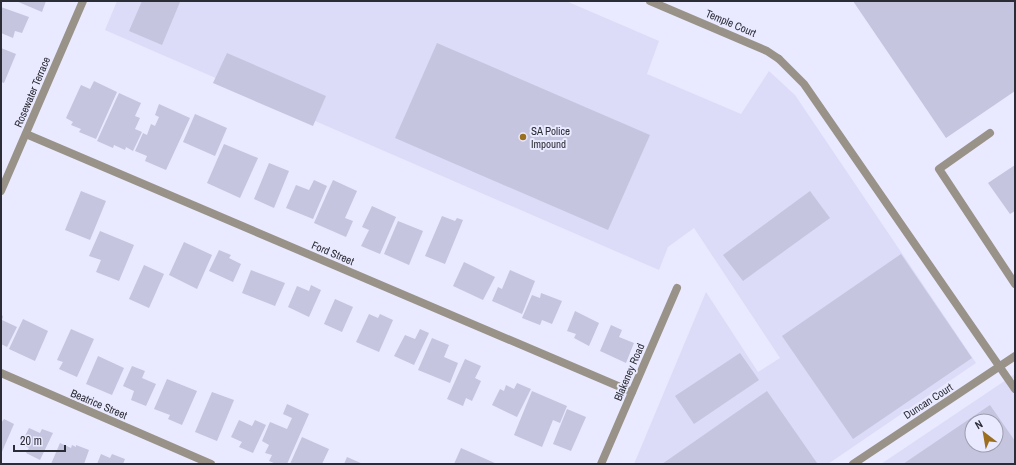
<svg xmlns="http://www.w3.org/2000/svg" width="1016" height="465" font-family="'Archivo Narrow',sans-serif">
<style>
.built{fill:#dcdcf8;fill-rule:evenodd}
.building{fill:#c5c5e0;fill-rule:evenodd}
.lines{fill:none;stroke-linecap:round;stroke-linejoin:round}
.service{stroke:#999288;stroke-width:8}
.minor{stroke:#999288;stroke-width:8}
.poi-dot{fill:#9c6e1f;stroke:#e9e9ff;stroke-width:1.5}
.labels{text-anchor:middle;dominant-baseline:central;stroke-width:4;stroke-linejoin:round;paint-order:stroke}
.street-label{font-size:11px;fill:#2c2c36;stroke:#e9e9ff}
.poi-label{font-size:11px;fill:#2c2c36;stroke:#e9e9ff;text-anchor:start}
</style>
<rect width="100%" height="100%" fill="#e9e9ff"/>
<g class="built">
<path d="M117,1H566L659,41L647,74L741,114L769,71L795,95L976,363L828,464H634L706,292L758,372L780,358L694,228L668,247L659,270L105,30Z"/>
<path d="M1015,374V464H881ZM972,421H996V445H972Z"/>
</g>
<g class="building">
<path d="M16,1H46L42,12Z"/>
<path d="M142,1L180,2L162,45L129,31Z"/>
<path d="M853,1H1015V91L946,138Z"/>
<path d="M1,7L29,17L22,33L15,31L13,38L1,33Z"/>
<path d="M437,43L650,135L608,230L395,138Z"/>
<path d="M1,48L16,54L4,83L1,82Z"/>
<path d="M227,53L326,96L313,126L213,83Z"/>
<path d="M94,81L117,92L96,139L79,132L81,129L71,125L73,122L66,118L81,85L90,89Z"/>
<path d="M119,93L141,103L135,116L140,118L135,129L142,132L133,151L126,147L125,150L114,145L113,148L97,141Z"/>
<path d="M159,104L190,118L166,170L145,161L147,156L135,151L143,133L147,135L151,124L155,126L159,117L155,115Z"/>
<path d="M195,114L227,128L215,156L183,142Z"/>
<path d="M224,144L258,158L240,198L207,183Z"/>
<path d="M269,163L289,171L274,208L254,199Z"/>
<path d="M1015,165V211L1010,214L988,183Z"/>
<path d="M314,180L327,186L313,219L286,208L296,185L309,190Z"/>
<path d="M333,180L357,191L345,218L353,221L346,237L314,223Z"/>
<path d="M81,191L106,201L90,240L65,230Z"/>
<path d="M810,191L830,218L743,281L723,255Z"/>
<path d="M372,206L396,217L380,254L361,246L369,230L362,227Z"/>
<path d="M442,216L455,221L457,218L463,220L445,264L425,256Z"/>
<path d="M398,221L423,231L409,265L384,254Z"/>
<path d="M100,231L134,245L119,281L96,272L101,260L89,256Z"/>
<path d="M184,242L212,255L197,289L169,275Z"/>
<path d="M219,250L231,255L229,258L241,264L233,282L209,271Z"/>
<path d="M901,254L972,358L853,439L782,336Z"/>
<path d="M464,262L495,277L483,300L453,286Z"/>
<path d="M144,265L164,274L149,308L129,299Z"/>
<path d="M251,270L285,283L275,306L242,293Z"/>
<path d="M510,270L535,281L522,314L492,301L498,287L502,289Z"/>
<path d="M311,285L321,290L309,317L288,307L297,286L309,291Z"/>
<path d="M541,293L562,301L552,324L542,320L540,325L522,318L532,295L540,298Z"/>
<path d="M335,299L353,307L342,332L324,324Z"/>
<path d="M575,311L599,323L589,346L574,338L576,334L567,331Z"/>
<path d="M369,314L378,318L380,314L393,320L379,352L356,342Z"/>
<path d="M1,315L3,316L2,320L17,327L7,347L1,344Z"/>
<path d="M23,319L48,331L35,361L9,349Z"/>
<path d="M611,325L622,330L619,337L634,343L626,363L600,351Z"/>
<path d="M71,329L94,339L77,377L59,369L63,362L57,360Z"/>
<path d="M420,329L429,333L414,365L394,356L405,335L415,339Z"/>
<path d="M432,338L449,345L444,357L458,363L450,383L418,370Z"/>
<path d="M740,353L759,380L694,424L675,396Z"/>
<path d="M98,356L124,368L112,395L86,384Z"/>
<path d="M465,359L481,366L475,378L481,381L472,401L466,398L463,406L447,399Z"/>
<path d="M132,366L145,371L142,378L156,384L146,406L131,400L134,391L123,386Z"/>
<path d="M167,379L197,391L182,425L168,419L170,415L154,409Z"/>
<path d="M517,383L531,389L517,417L492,405L500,389L504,391L506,385L514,389Z"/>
<path d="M532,391L567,406L560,423L553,420L542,447L514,435Z"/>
<path d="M767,391L817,463L662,464Z"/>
<path d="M212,392L234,400L217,441L195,432Z"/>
<path d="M287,404L309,414L287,464H276L269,461L272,455L265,453L269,445L262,441L270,422L287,429L292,418L283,414Z"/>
<path d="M990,405L1015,441V464H903ZM972,421H996V445H972Z"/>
<path d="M567,409L586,417L571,451L553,444Z"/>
<path d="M4,419L14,424L1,454V423Z"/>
<path d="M239,420L252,426L255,420L266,425L253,453L239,447L242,442L231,437Z"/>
<path d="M29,428L40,433L42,429L53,433L40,460L26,453L29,448L21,444Z"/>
<path d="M302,437L329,449L322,464H290Z"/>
<path d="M60,443L71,448L72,445L76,447V445L89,450L84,464H51Z"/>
<path d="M461,448L497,464H454Z"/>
<path d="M101,454L110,458L112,454L125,459L123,464H97Z"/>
<path d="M347,457L363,464H344Z"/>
</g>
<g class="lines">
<g class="service">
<path d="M779,59L804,84L1015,389"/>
<path d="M990,133L939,169L1015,284"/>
</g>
<g class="minor">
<path d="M650,1L767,51L779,59"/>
<path d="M26,134L632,392"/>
<path d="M1,191L83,1"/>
<path d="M1,373L211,464"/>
<path d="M601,464L677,288"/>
<path d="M853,464L1015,356"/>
</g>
</g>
<circle class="poi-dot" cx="523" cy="137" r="4"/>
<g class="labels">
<g class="street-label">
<text transform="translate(731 23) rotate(23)">Temple Court</text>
<text transform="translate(32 92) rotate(-67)">Rosewater Terrace</text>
<text transform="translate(333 253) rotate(23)">Ford Street</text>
<text transform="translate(629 372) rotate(-67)">Blakeney Road</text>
<text transform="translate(928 401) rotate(-33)">Duncan Court</text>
<text transform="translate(99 404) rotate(23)">Beatrice Street</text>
</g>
<g class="poi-label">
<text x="531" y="131">SA Police<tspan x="531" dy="13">Impound</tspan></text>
</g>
</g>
<rect width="1016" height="465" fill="none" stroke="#2c2c36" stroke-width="4"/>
<g transform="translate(984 433) rotate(329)"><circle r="19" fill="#e9e9ff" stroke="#9d9daf"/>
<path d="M0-3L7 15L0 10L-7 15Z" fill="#9c6e1f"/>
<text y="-6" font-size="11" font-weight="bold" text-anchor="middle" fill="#2c2c36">N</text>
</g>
<path d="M14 445v6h51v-6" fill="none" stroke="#2c2c36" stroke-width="2"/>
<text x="20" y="445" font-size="12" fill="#2c2c36" stroke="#e9e9ff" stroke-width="3" paint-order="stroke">20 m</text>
</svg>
